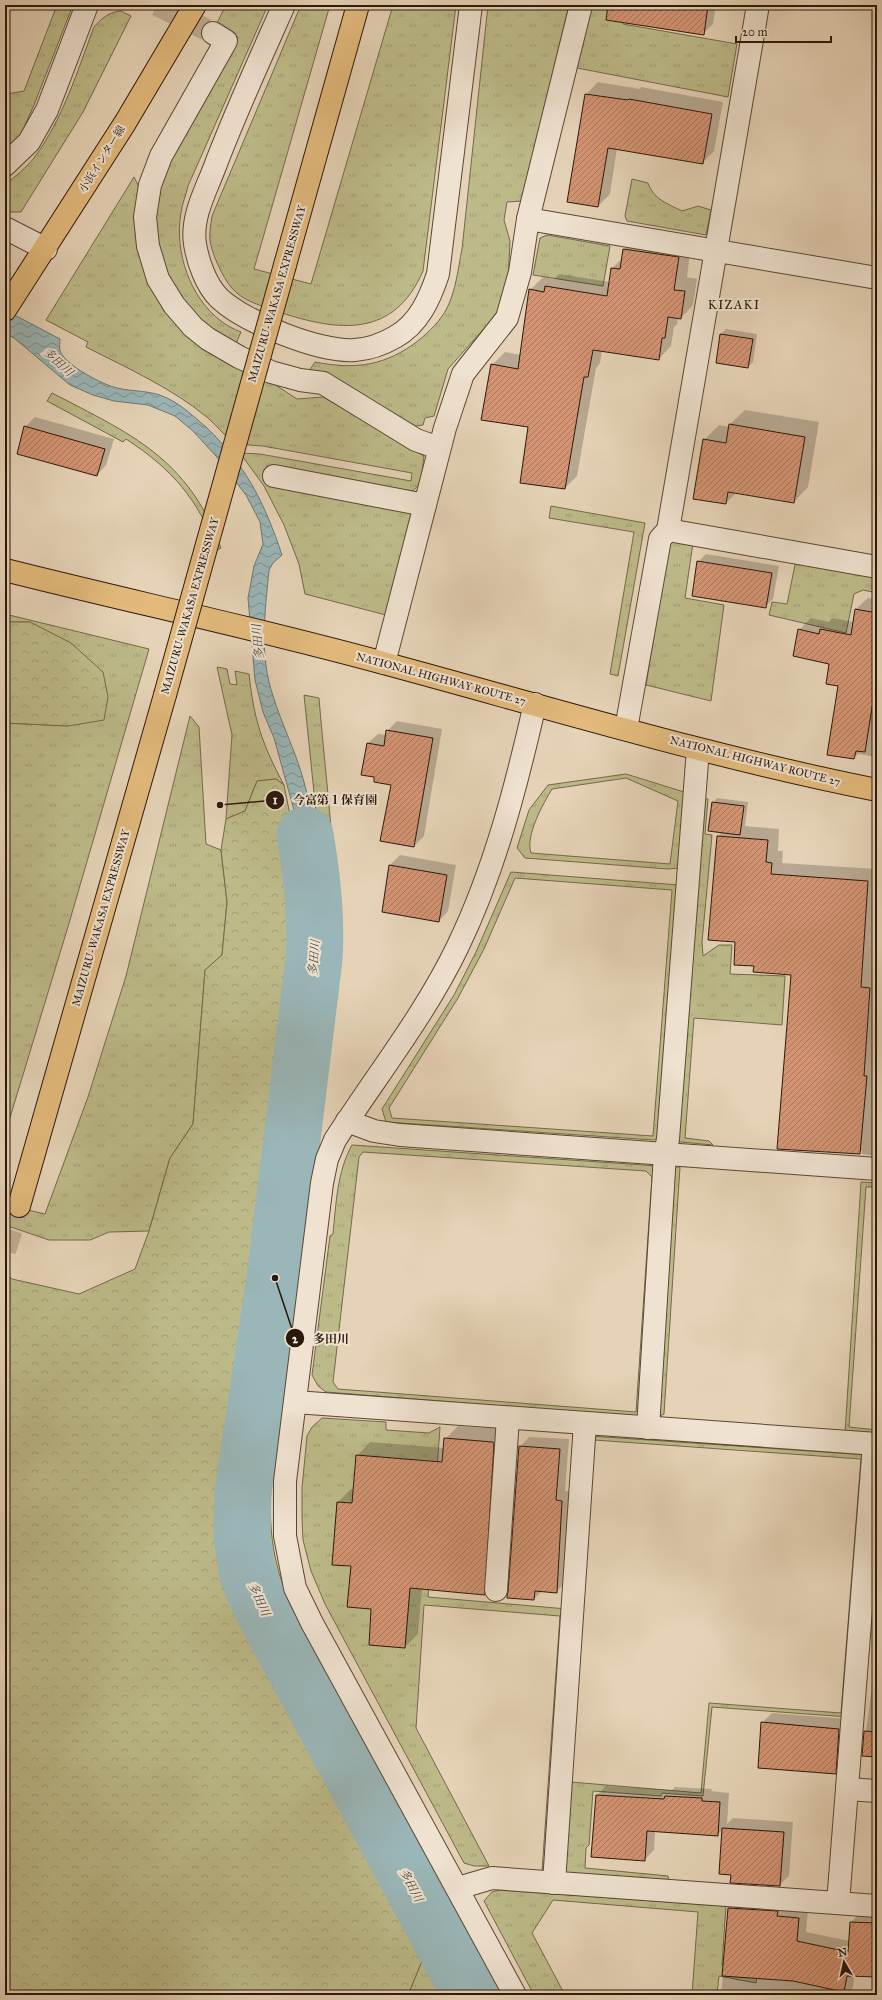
<svg xmlns="http://www.w3.org/2000/svg" width="882" height="2000" font-family="'IM FELL Great Primer','Noto Serif JP',serif">
<style>
.grass{fill:url(#grass-tufts);stroke:#746949;fill-rule:evenodd}
.forest{fill:url(#forest-crowns);stroke:#746949}
.water{fill:url(#water-waves);stroke:#6e7772}
.shadow{fill:#0003}
.lines{fill:none;stroke-linecap:round;stroke-linejoin:round}
.river{stroke:#9ab6b8;stroke-width:57}
.building{fill:url(#building-hatch);stroke:#2c1809}
.minor-tunnel{stroke:#c1ae94;stroke-width:22;stroke-dasharray:22 11;stroke-linecap:butt}
.highway-tunnel{stroke:#c1ae94;stroke-width:22;stroke-dasharray:22 11;stroke-linecap:butt}
.minor-casing{stroke:#5a4734;stroke-width:24}
.major-casing{stroke:#2c1809;stroke-width:24}
.highway-casing{stroke:#2c1809;stroke-width:24}
.minor{stroke:#efe2d0;stroke-width:22}
.major{stroke:#e3ba7c;stroke-width:22}
.highway{stroke:#e3ba7c;stroke-width:22}
.highway-bridge-casing{stroke:#2c1809;stroke-width:24;stroke-linecap:butt}
.highway-bridge{stroke:#e3ba7c;stroke-width:22}
.labels{text-anchor:middle;dominant-baseline:central;stroke-width:4;stroke-linejoin:round;paint-order:stroke}
.street-label{font-size:11px;fill:#2c1809;stroke:#efe2d0}
.water-label{font-size:12px;font-style:italic;fill:#4d473e;stroke:#efe2d0}
.quarter-label{font-size:13px;letter-spacing:1px;fill:#2c1809;stroke:#efe2d0}
.leader{fill:none;stroke:#2c1809;stroke-width:1.5}
.callout-dot{fill:#2c1809;stroke:#efe2d0;stroke-width:1.5}
.mark-label{font-size:12px;text-anchor:middle;font-weight:bold;fill:#fff}
.callout-label{font-size:12px;text-anchor:middle;font-weight:bold;fill:#2c1809;stroke:#efe2d0;stroke-width:4;stroke-linejoin:round;paint-order:stroke}
</style>
<defs>
<pattern id="grass-tufts" width="24" height="20" patternUnits="userSpaceOnUse"><rect width="24" height="20" fill="#bdba89"/><path d="M3 7l-1-3M5 7V3M7 7l1-3M15 17l-1-3M17 17v-4M19 17l1-3" fill="none" stroke="#a39f75"/></pattern>
<pattern id="forest-crowns" width="20" height="18" patternUnits="userSpaceOnUse"><rect width="20" height="18" fill="#bdba89"/><path d="M2 6a3 3 0 1 1 6 0M12 15a3 3 0 1 1 6 0" fill="none" stroke="#a39f75"/></pattern>
<pattern id="water-waves" width="16" height="10" patternUnits="userSpaceOnUse"><rect width="16" height="10" fill="#9ab6b8"/><path d="M0 5q4-4 8 0t8 0" fill="none" stroke="#7e9394"/></pattern>
<pattern id="building-hatch" width="6" height="6" patternUnits="userSpaceOnUse"><rect width="6" height="6" fill="#d49473"/><path d="M-1 1l2-2M0 6l6-6M5 7l2-2" fill="none" stroke="#ac785d"/></pattern>
</defs>
<rect width="100%" height="100%" fill="#e6d3b7"/>
<filter id="stains"><feTurbulence type="fractalNoise" baseFrequency=".005" numOctaves="4"/><feColorMatrix values="0 0 0 0 .2 0 0 0 0 .09 0 0 0 0 .02 0 0 0 .5 -.17"/></filter>
<radialGradient id="worn" r=".72"><stop offset=".6" stop-color="#630" stop-opacity="0"/><stop offset="1" stop-color="#630" stop-opacity=".3"/></radialGradient>
<g class="grass">
<path d="M57,5H73L34,105L20,136L5,155L7,94L24,91Z"/>
<path d="M226,5H268L188,186C186,195 182,204 181,213C174,251 190,298 221,321C227,326 234,329 241,332L235,346C224,338 211,330 201,321C165,288 144,232 160,185C168,164 180,144 190,125C206,96 222,66 238,37L217,23Z"/>
<path d="M301,5H330L254,269L311,284L393,5H456L423,271C394,338 339,332 279,312C261,305 243,302 231,287C223,278 211,252 210,240C209,233 211,224 212,216Z"/>
<path d="M488,5H569L522,201L507,202L504,220L510,241L508,282L497,314L448,369L434,416L425,418L423,425L415,426L327,373H313L309,371L315,362C355,370 386,366 419,340C429,332 441,320 447,308C456,290 458,269 462,249Z"/>
<path d="M592,5H626L623,24L737,44L728,97L577,68Z"/>
<path d="M121,11L131,16L83,112L21,212H5V184C15,177 27,167 34,158C63,119 77,72 94,27C102,18 109,12 121,11Z"/>
<path d="M134,177L139,187L151,282L268,380L297,399L323,397L424,456C422,469 423,490 408,492L267,466L265,482L412,510L386,615L305,594L299,564L284,525L264,486L240,453L260,454L411,481L412,473L263,446L234,444C225,436 217,426 208,418C172,388 127,368 86,347L88,342L46,320Z"/>
<path d="M632,179L648,183C653,199 668,204 682,211L698,206L711,210L706,235L627,221L625,216Z"/>
<path d="M547,235L610,246L603,286L533,275L540,238Z"/>
<path d="M52,393C131,434 188,458 221,548L217,550C198,499 172,469 126,439L123,442L47,401Z"/>
<path d="M551,506L645,523L618,676L610,674L634,532L549,518Z"/>
<path d="M676,540L693,543L685,598L724,605L711,701L646,685L669,544Z"/>
<path d="M796,560L877,575V593L863,590L854,594L846,633L769,615L772,602L787,604Z"/>
<path d="M5,614L149,649L67,930L5,1134V723L68,726L30,622H5Z"/>
<path d="M217,667L227,669L230,684L237,685L235,671L249,674C254,720 262,744 284,785L276,779L257,781L245,811L226,819L232,735Z"/>
<path d="M304,695L319,698C326,785 339,874 335,961L277,1422C272,1470 265,1518 277,1565C281,1584 290,1601 298,1619L497,1995H486L282,1621C277,1611 271,1601 268,1590C254,1552 257,1513 260,1473L326,957L327,919Z"/>
<path d="M190,716L199,727L206,844L221,850L227,902L222,955L205,970L193,1124L170,1158L149,1231L109,1232L90,1240H49L5,1225V1201L15,1207L45,1214L88,1097L126,976Z"/>
<path d="M626,774L684,792L680,868L668,869L525,858L517,848L529,810L548,785ZM626,778L678,801L670,864L531,853C525,836 543,804 552,789Z"/>
<path d="M702,798L708,799L705,834L712,835L702,942L703,956L719,945H732L730,974L785,976L782,1025L694,1018L685,1138L709,1141L713,1145L681,1142L674,1140Z"/>
<path d="M511,872L679,885L661,1136L654,1140L386,1122L382,1109L454,995L476,952ZM515,878L672,890L653,1136L392,1118L389,1108L458,998L484,949Z"/>
<path d="M352,1145L658,1166L642,1417L326,1392L318,1386L312,1375L330,1236L333,1234C336,1204 337,1172 352,1145ZM363,1152L646,1171L652,1177L636,1412L338,1389L333,1382L359,1157Z"/>
<path d="M673,1167H680L664,1414L656,1418Z"/>
<path d="M861,1182L877,1183V1187H866L849,1427L877,1430V1435L845,1433Z"/>
<path d="M322,1418L386,1422V1430L429,1433L440,1427L428,1597L567,1609L549,1871H542L560,1616L424,1605L416,1728L489,1866H474L464,1863L325,1604L311,1571L303,1540L302,1519V1488L307,1436L312,1427Z"/>
<path d="M590,1436L868,1455L848,1717L712,1707L703,1796L662,1793L661,1796L593,1791L589,1845L586,1848L585,1868L668,1876L669,1882L561,1873ZM594,1440L861,1459L841,1713L709,1703L701,1793L571,1782Z"/>
<path d="M499,1890L726,1906L722,1965L758,1968L756,1983L719,1976L717,1995H692L698,1912L553,1900L532,1933L565,1995H534L484,1901L492,1892Z"/>
<path d="M433,1934L464,1995H408Z"/>
</g>
<g class="forest">
<path d="M5,622H30L71,643L103,672L108,697L104,720L68,726L5,723Z"/>
<path d="M276,779L284,785L292,825L306,859L312,911L310,952L272,1276L237,1488L236,1539L243,1577L256,1607L433,1934L408,1995H5V1272L12,1279L79,1294L135,1269L149,1231L170,1158L193,1124L205,970L222,955L227,902L221,850L226,819L245,811L257,781Z"/>
</g>
<path class="water" d="M5,310L60,339C60,342 59,347 60,351C65,365 103,385 117,388C134,392 151,390 167,398C182,405 194,417 206,427C246,465 265,504 282,555L273,563L269,570C265,612 259,655 273,696C282,725 296,752 304,782C316,826 320,874 327,919L312,911L306,859L297,821L274,738L263,712L255,680L248,598L254,566L263,544L260,522L246,495L216,456L193,431L175,416L148,405L114,401L93,395L70,385L14,338L5,333Z"/>
<g class="shadow">
<path d="M630,5H716L713,24L703,34Z"/>
<path d="M598,82L640,89L641,87L723,102L714,151L702,163L617,148L610,194L598,206L568,201L586,94Z"/>
<path d="M637,237L691,245L687,277L697,279L693,305L681,318H678L677,324L674,327L671,346L659,359L602,351L600,363L596,368L577,476L565,488L492,365L505,352L521,355L530,290L543,277L554,279L559,274L610,282L612,268L623,258L624,249Z"/>
<path d="M726,329L757,334L753,362L748,367L721,334Z"/>
<path d="M745,410L819,422L808,487L794,502L737,492L726,503L704,440L719,425L730,427V424Z"/>
<path d="M35,417L114,439L106,465L97,475L25,427Z"/>
<path d="M706,554L779,566L773,599L765,607L698,562Z"/>
<path d="M868,598L877,599V757L858,754L854,758L839,685L831,663L799,630L811,618L829,622L832,618L854,622L856,609Z"/>
<path d="M397,721L442,729L424,836L414,846L392,784L375,776L368,743L378,734L387,735V731Z"/>
<path d="M717,798L748,802L745,826L779,829L778,851H783L782,863L877,869V900L872,976H877V1077L872,1128L877,1129V1156L862,1154V1150L860,1153L792,974L755,965L736,941L718,836L722,832L713,803Z"/>
<path d="M400,855L456,865L448,911L439,921L383,911L390,865Z"/>
<path d="M458,1426L505,1429L497,1581L484,1594L422,1588L418,1634L405,1647L372,1608L352,1565L338,1502L351,1489H354L357,1456L370,1442L444,1448L445,1439Z"/>
<path d="M529,1437L569,1439L565,1491H572L566,1582L556,1592L543,1590L534,1599L520,1447Z"/>
<path d="M877,1616V1756H863L877,1648L874,1647Z"/>
<path d="M772,1713L848,1719L845,1763L835,1773L762,1723Z"/>
<path d="M606,1786L672,1790L675,1787L712,1789L711,1791L729,1793L727,1824L733,1818L793,1822L789,1876L779,1885L732,1874L723,1829L717,1835L655,1831L654,1850L644,1860L597,1795Z"/>
<path d="M739,1899L808,1909L806,1932L850,1941L851,1922L860,1913L877,1914V1976L855,1975L851,1995H721L729,1908Z"/>
</g>
<g class="lines">
<path class="river" d="M305,835C312,876 317,917 314,959L275,1278L243,1492L242,1538L248,1575L259,1602L471,1995"/>
</g>
<g class="building">
<path d="M608,5H708L704,35L606,20Z"/>
<path d="M585,94L628,100L629,99L712,114L703,164L608,148L598,207L567,202Z"/>
<path d="M623,249L679,257L674,290L685,291L681,319L668,317L665,338H662L659,360L593,350L588,377H584L565,489L520,483L528,427L481,420L491,364L518,369L529,289L544,292L545,286L607,296L611,268L620,269Z"/>
<path d="M720,334L753,339L748,368L716,363Z"/>
<path d="M729,424L805,437L794,503L728,492L726,504L693,499L703,439L726,443Z"/>
<path d="M24,426L105,449L97,476L17,454Z"/>
<path d="M697,561L772,573L766,608L692,596Z"/>
<path d="M855,609L877,613V676L865,752L856,751L854,759L827,755L838,686L826,684L829,664L793,656L798,629L819,634L820,629L851,635Z"/>
<path d="M386,730L433,738L414,847L380,841L391,785L374,782V777L361,775L367,743L384,746Z"/>
<path d="M712,802L744,806L740,835L708,831Z"/>
<path d="M717,836L768,840L766,862L772,863L771,874L868,881L861,987L870,988L864,1076H867L860,1154L777,1149L791,975L753,972L754,966L734,965L735,942L708,940Z"/>
<path d="M389,865L447,875L439,922L382,912Z"/>
<path d="M444,1438L493,1442L494,1444L485,1595L410,1588L405,1648L369,1645L371,1609L347,1607L351,1566L332,1565L337,1502L352,1503L356,1455L442,1462Z"/>
<path d="M519,1446L560,1449L556,1500L562,1501L557,1593L535,1591L534,1600L507,1598V1597L508,1591Z"/>
<path d="M761,1722L839,1729L836,1774L758,1768Z"/>
<path d="M864,1731L877,1732V1757L862,1756Z"/>
<path d="M596,1795L664,1799L665,1796L702,1798V1801L720,1802L718,1836L647,1831L645,1861L591,1857Z"/>
<path d="M722,1828L784,1832L780,1886L730,1883L731,1875L719,1874Z"/>
<path d="M728,1908L778,1911L777,1916L799,1918L797,1941L848,1952L850,1922L877,1923V1977L847,1976L844,1992L793,1981L722,1976Z"/>
</g>
<g class="lines">
<path class="minor-tunnel" d="M157,5L213,33"/>
<path class="highway-tunnel" d="M5,1251L19,1206"/>
<g class="minor-casing">
<g id="minor">
<path d="M284,5C260,59 235,113 214,169C205,192 191,218 195,244C198,262 206,285 219,298C244,322 321,353 355,350C369,349 383,344 395,337C419,324 430,298 438,274L471,5"/>
<path d="M581,5L528,219L877,278"/>
<path d="M213,33L226,41L161,156L150,185L145,217L148,246L158,279L174,305L193,327L208,339L239,357L271,372L300,380L323,383L416,440L439,448"/>
<path d="M5,165L29,142L47,110L87,5"/>
<path d="M5,228L46,249"/>
<path d="M274,476L425,505"/>
<path d="M668,530L877,567"/>
<path d="M384,663L445,428L463,374L507,318L520,272L528,219"/>
<path d="M626,729L660,539L668,530L758,5"/>
<path d="M347,1121L374,1131L400,1135L877,1169"/>
<path d="M295,1402L877,1444"/>
<path d="M648,1428L665,1154L668,1139L698,749"/>
<path d="M496,1590L508,1418"/>
<path d="M847,1789L877,1791"/>
<path d="M554,1883L585,1423"/>
<path d="M458,1888L492,1878L877,1906"/>
<path d="M838,1903L874,1444"/>
<path d="M515,1995L312,1623L295,1588L285,1536V1481L322,1183L327,1159L335,1140C376,1076 425,1015 458,946C495,869 516,787 535,704"/>
</g>
</g>
<g class="major-casing">
<path id="major" d="M5,310L125,123L195,5"/>
</g>
<g class="highway-casing">
<g id="highway">
<path d="M285,265L358,5"/>
<path d="M5,570C132,602 260,629 387,664C550,708 711,757 877,790"/>
<path d="M19,1206L165,695"/>
</g>
</g>
<use href="#minor" class="minor"/>
<use href="#major" class="major"/>
<use href="#highway" class="highway"/>
<g class="highway-bridge-casing">
<path id="highway-bridge" d="M165,695L285,265"/>
</g>
<use href="#highway-bridge" class="highway-bridge"/>
</g>
<g class="labels">
<g class="street-label">
<text transform="translate(102 159) rotate(-58)">小浜インター線</text>
<text transform="translate(277 294) rotate(-74)">MAIZURU-WAKASA EXPRESSWAY</text>
<text transform="translate(190 606) rotate(-74)">MAIZURU-WAKASA EXPRESSWAY</text>
<text transform="translate(441 679) rotate(15)">NATIONAL HIGHWAY ROUTE 27</text>
<text transform="translate(755 761) rotate(14)">NATIONAL HIGHWAY ROUTE 27</text>
<text transform="translate(101 918) rotate(-74)">MAIZURU-WAKASA EXPRESSWAY</text>
</g>
<g class="water-label">
<text transform="translate(58 362) rotate(42)">多田川</text>
<text transform="translate(258 642) rotate(-95)">多田川</text>
<text transform="translate(314 958) rotate(-85)">多田川</text>
<text transform="translate(259 1599) rotate(66)">多田川</text>
<text transform="translate(411 1885) rotate(62)">多田川</text>
</g>
<g class="quarter-label">
<text x="734" y="305">KIZAKI</text>
</g>
</g>
<path class="leader" d="M220 805L275 800M275 1278L295 1338"/>
<g class="callout-dot">
<circle cx="220" cy="805" r="4"/>
<circle cx="275" cy="1278" r="4"/>
<circle cx="275" cy="800" r="10"/>
<circle cx="295" cy="1338" r="10"/>
</g>
<g class="mark-label">
<text x="275" y="804">1</text>
<text x="295" y="1343">2</text>
</g>
<g class="callout-label">
<text x="335" y="804">今富第１保育園</text>
<text x="331" y="1343">多田川</text>
</g>
<rect width="882" height="2000" fill="none" stroke="#e6d3b7" stroke-width="20"/>
<rect x="6" y="6" width="870" height="1988" fill="none" stroke="#2c1809" stroke-width="2"/>
<rect x="10" y="10" width="862" height="1980" fill="none" stroke="#2c1809"/>
<g transform="translate(844 1962) rotate(351)" stroke="#efe2d0" stroke-width="3" paint-order="stroke">
<path d="M0-3L7 15L0 10L-7 15Z" fill="#2c1809"/>
<text y="-6" font-size="11" font-weight="bold" text-anchor="middle" fill="#2c1809">N</text>
</g>
<path d="M736 36v6h95v-6" fill="none" stroke="#2c1809" stroke-width="2"/>
<text x="742" y="36" font-size="12" fill="#2c1809" stroke="#efe2d0" stroke-width="3" paint-order="stroke">20 m</text>
<rect width="100%" height="100%" filter="url(#stains)"/>
<rect width="100%" height="100%" fill="url(#worn)"/>
</svg>
